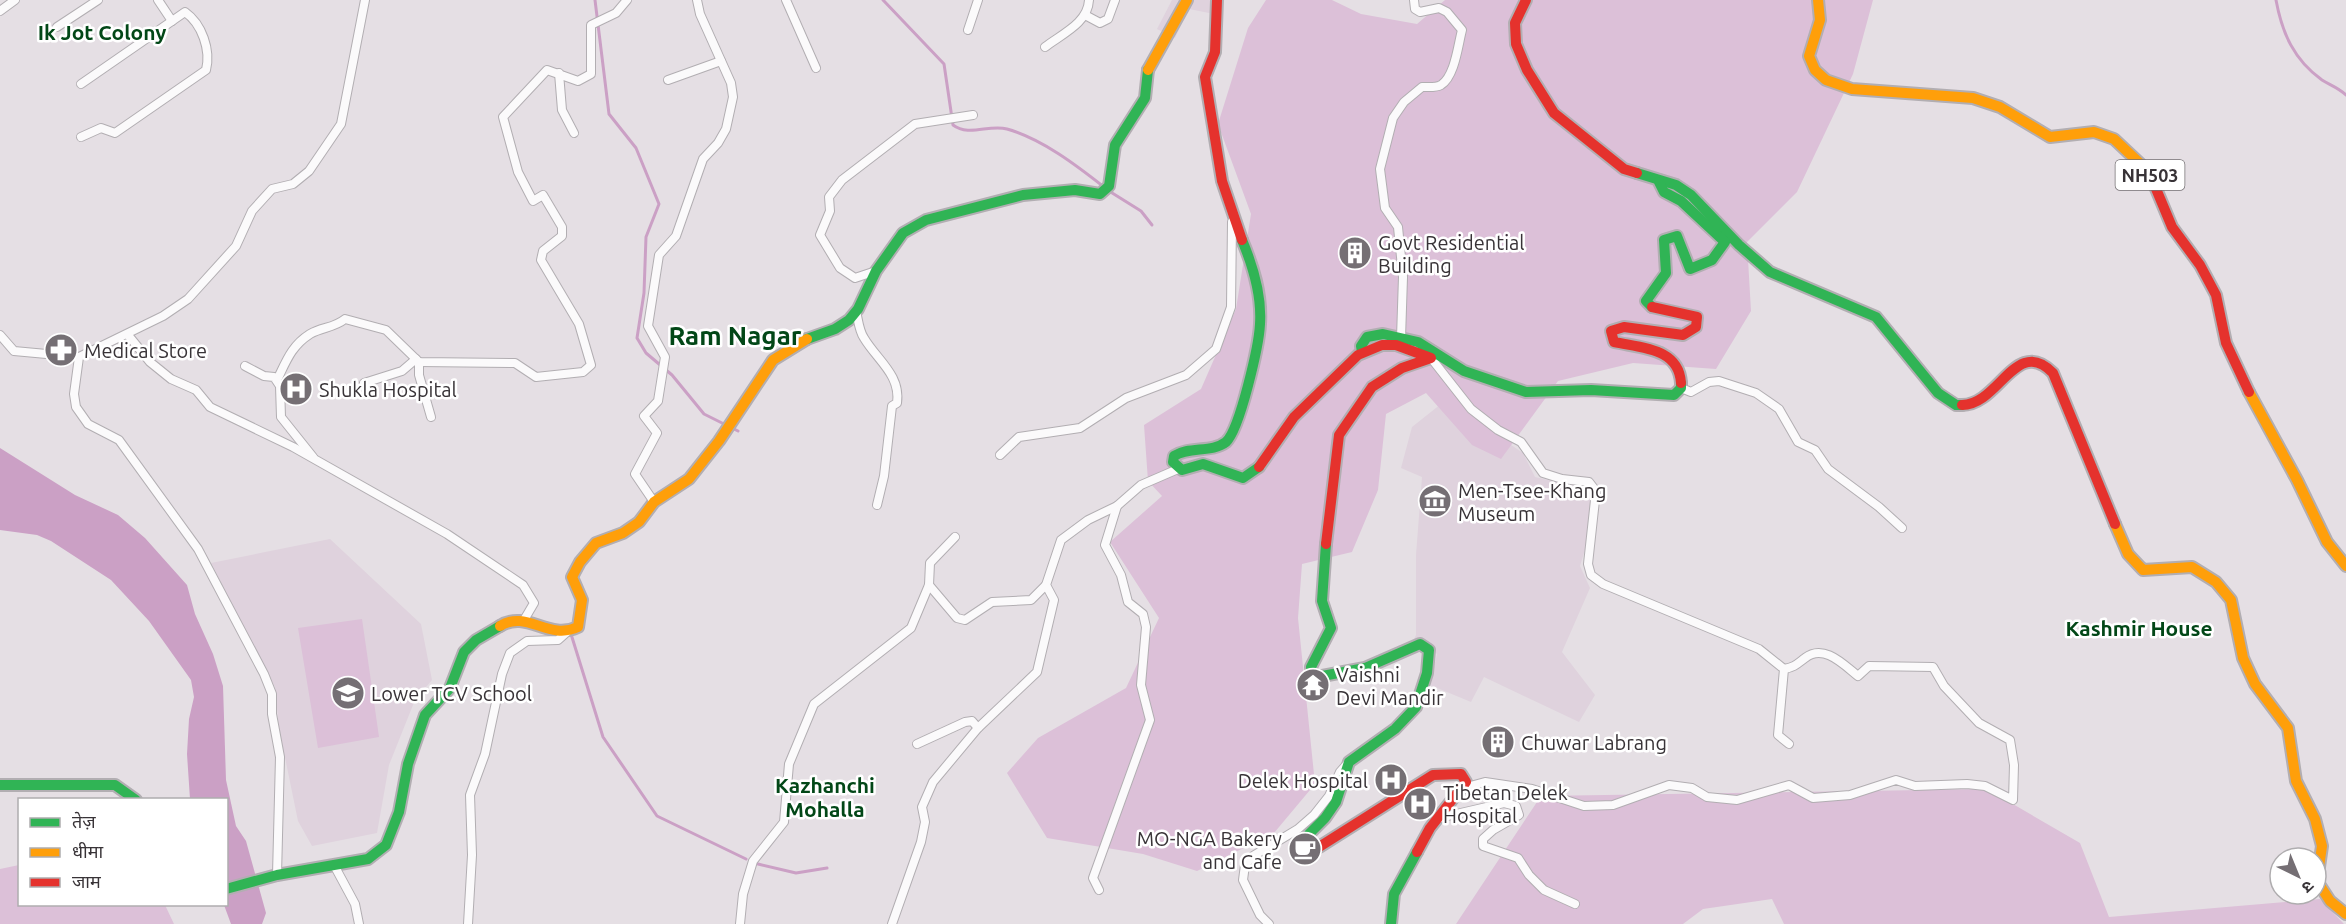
<svg xmlns="http://www.w3.org/2000/svg" width="2346" height="924" font-family="Ubuntu,'Noto Sans Devanagari',sans-serif">
<style>
.built{fill:#dfd2dd}
.green{fill:#dcc0d8}
.water{fill:#cba0c5}
.lines{fill:none;stroke-linecap:round;stroke-linejoin:round}
.stream{stroke:#cba0c5;stroke-width:3}
.street-casing{stroke:#b2aeb2;stroke-width:10}
.fast-casing{stroke:#b2aeb2;stroke-width:14}
.slow-casing{stroke:#b2aeb2;stroke-width:14}
.jam-casing{stroke:#b2aeb2;stroke-width:14}
.street{stroke:#fbfafb;stroke-width:8}
.fast{stroke:#30b455;stroke-width:10}
.slow{stroke:#ff9f0a;stroke-width:10}
.jam{stroke:#e5322d;stroke-width:10}
.labels{text-anchor:middle;dominant-baseline:central;stroke-width:5;stroke-linejoin:round;paint-order:stroke}
.shield{fill:#fff;stroke:#747073;stroke-width:1.5}
.shield-label{font-size:18px;font-weight:bold;fill:#383337}
.poi-label{font-size:20px;fill:#383337;stroke:#fff;text-anchor:start}
.neighbourhood-label{font-size:21px;font-weight:bold;fill:#024717;stroke:#fff}
.district-label{font-size:26px;font-weight:bold;fill:#024717;stroke:#fff}
</style>
<rect width="100%" height="100%" fill="#e5dfe4"/>
<g class="built">
<path d="M1172,0H1221L1219,15L1189,9L1175,38L1157,29Z"/>
<path d="M1451,396L1483,426L1523,453L1535,477L1585,489L1600,501L1580,566L1590,588L1562,652L1595,695L1579,722L1484,677L1471,702L1430,685L1437,654L1426,644H1412L1416,635V555L1422,477L1401,468L1412,427Z"/>
<path d="M330,539L421,624L432,680L415,700L389,765L377,833L312,846L298,821L279,728L275,687L211,563Z"/>
</g>
<g class="green">
<path d="M1266,0H1332L1361,14L1417,24L1445,0H1873L1853,74L1797,192L1747,242L1751,311L1716,369L1633,363L1558,381L1501,459L1472,445L1426,393L1386,414L1378,490L1352,552L1302,564L1298,618L1315,784L1274,833L1197,871L1143,854L1047,838L1007,773L1038,738L1126,688L1159,618L1110,542L1162,496L1148,481L1144,425L1201,389L1236,309L1251,214L1218,124L1248,28Z"/>
<path d="M362,619L379,737L318,748L298,628Z"/>
<path d="M1987,789L2080,843L2109,917L2320,899L2344,924H1784L1772,899L1703,909L1683,924H1456L1541,796Z"/>
<path d="M19,865L20,904L165,905L174,924H0V869Z"/>
</g>
<path class="water" d="M0,448L75,495L118,515L145,538L187,585L195,614L213,654L223,686L226,780L236,826L246,841L266,913L262,924H231L224,905L226,904V800L190,799L187,754L189,719L194,697L191,680L149,621L111,580L51,541L37,535L0,530Z"/>
<g class="lines">
<g class="stream">
<path d="M595,0L609,114L636,148L659,204L646,237L644,293L637,338L646,353L672,375L704,414L738,431"/>
<path d="M883,0L944,64L953,125C969,137 989,124 1007,129C1042,139 1076,165 1104,187"/>
<path d="M2276,0C2282,33 2294,60 2322,80C2330,85 2339,88 2346,95"/>
<path d="M1109,191L1141,211L1152,225"/>
<path d="M571,634L603,737L657,816L746,859"/>
<path d="M758,864L796,873L827,868"/>
</g>
<g class="street-casing">
<g id="street">
<path d="M158,0L172,21"/>
<path d="M786,0L816,68"/>
<path d="M0,11L15,0"/>
<path d="M1085,15L1100,23L1108,19L1115,0"/>
<path d="M57,27L98,0"/>
<path d="M968,30L978,0"/>
<path d="M1045,47C1062,34 1088,23 1089,0"/>
<path d="M559,73L562,110L574,133"/>
<path d="M668,80L721,61"/>
<path d="M81,137L101,128L115,133L206,70C211,50 202,24 185,12L81,84"/>
<path d="M876,271L855,278L840,268L820,235L830,211L829,197L842,180L915,124L973,115"/>
<path d="M856,311C858,319 859,331 864,338C877,360 901,375 897,403L892,406L884,476L877,505"/>
<path d="M0,335L14,351L79,357"/>
<path d="M128,335L150,362L171,379L196,390L210,407L293,447L447,534L523,585L534,603L524,620"/>
<path d="M1401,338L1403,277L1398,227L1385,208L1380,169L1393,118L1404,102L1422,87C1428,87 1436,88 1441,85C1455,76 1458,45 1462,30L1447,12L1439,8L1420,12L1415,9L1414,0"/>
<path d="M1431,358L1471,409L1498,430L1521,442L1543,473L1562,479L1589,482L1596,491L1588,564L1591,575L1603,584L1759,649L1784,669L1778,735L1789,744"/>
<path d="M419,362V375L431,417"/>
<path d="M245,366L264,376L274,377L280,386L281,417L313,457"/>
<path d="M277,380C286,362 291,346 310,334C322,327 334,328 345,319L386,330L419,362L515,363L536,377L583,372L591,365L579,324L541,260L543,251L562,236V227L543,195L533,201L518,172L503,117L547,70L578,81L591,74V25L616,13L627,0"/>
<path d="M364,383L402,371L416,359"/>
<path d="M1681,388L1691,392L1709,382L1719,381L1756,393L1779,409L1798,442L1815,450L1828,469L1879,507L1902,528"/>
<path d="M1000,455L1019,437L1080,428L1126,398L1186,375L1216,349L1231,307L1232,222"/>
<path d="M654,502L635,474L657,433L644,416L658,401L665,357L648,326L659,255L676,236L703,159L718,143L726,129L733,97L731,83L700,14L697,0"/>
<path d="M929,585L957,618L965,620L992,602L1031,600L1046,585"/>
<path d="M917,744L965,722L972,721L978,728"/>
<path d="M1463,788L1485,782L1532,789L1584,806L1613,805L1669,785L1692,788L1707,797L1737,800L1789,785L1813,798L1850,795L1896,780L1915,786L1967,784L1985,786L2013,800L2014,765L2010,740L1979,723L1944,686L1933,667L1869,666L1858,676C1844,665 1824,643 1805,658C1797,664 1795,667 1784,669"/>
<path d="M1439,818L1504,803L1516,806L1519,815L1493,830L1483,839V846L1518,858L1529,875L1544,890L1575,904"/>
<path d="M334,865L355,904L359,924"/>
<path d="M277,875L280,757L272,714V694L264,674L198,549L119,440L88,424L76,407L74,394L79,357L163,316L188,299L236,246L252,211L272,189L293,184L309,171L341,124L365,0"/>
<path d="M1099,890L1093,878L1150,720L1141,685L1146,627L1143,614L1128,602L1121,575L1105,545L1117,506"/>
<path d="M468,924L472,855L470,795L485,754L502,674L510,653L527,641L558,640L567,632"/>
<path d="M740,924L743,894L753,861L784,822L789,764L814,704L911,628L929,585L930,563L955,537"/>
<path d="M892,924L921,842L925,822L922,807L933,782L978,728L1037,672L1054,600L1046,585L1061,540L1088,520L1117,506L1141,485L1178,469"/>
<path d="M1269,924L1260,915L1243,880L1245,865L1253,856L1298,829L1314,815L1329,796L1340,772L1347,764"/>
</g>
</g>
<g class="fast-casing">
<g id="fast">
<path d="M1637,173L1676,185L1691,195L1739,245L1770,272L1876,317L1938,393L1956,405H1962"/>
<path d="M1242,240C1253,266 1262,294 1260,324C1259,345 1240,429 1226,442C1212,453 1189,446 1174,456L1173,462L1182,470L1203,464L1243,478L1259,467"/>
<path d="M1652,307L1646,301L1666,273L1664,240L1677,236L1690,269L1712,260L1725,242L1681,201L1664,192L1659,182"/>
<path d="M807,339L835,329L849,320L858,309L876,271L903,233L926,220L1023,195L1075,190L1100,194L1109,186L1115,145L1145,98L1148,70"/>
<path d="M1362,352L1361,346L1367,337L1383,334L1418,342L1464,371L1526,392L1591,390L1674,395L1681,388V383"/>
<path d="M0,785H115L136,800"/>
<path d="M1310,838L1309,834L1325,818L1336,802L1349,762L1395,729L1416,707L1427,673L1429,650L1420,644L1365,668L1317,677L1312,673L1311,667L1331,628L1322,601L1326,544"/>
<path d="M226,889L277,875L368,859L386,845L399,812L408,764L425,715L450,688L464,652L476,640L500,626"/>
<path d="M1391,924L1394,894L1417,852"/>
</g>
</g>
<g class="slow-casing">
<g id="slow">
<path d="M1818,0L1820,20L1809,56L1815,70L1826,80L1852,89L1973,98L2000,107L2050,137L2094,132L2114,139L2149,172"/>
<path d="M1148,70L1187,0"/>
<path d="M2249,392L2297,480L2327,542L2346,566"/>
<path d="M2115,524L2128,554L2143,570L2192,567L2216,582L2231,600L2243,658L2255,684L2288,728L2296,781L2315,819L2322,846L2317,881L2330,901L2346,914"/>
<path d="M500,626C527,609 548,641 578,627L582,600L572,577L580,562L596,543L623,533L639,522L654,502L689,479L719,441L773,360L807,339"/>
</g>
</g>
<g class="jam-casing">
<g id="jam">
<path d="M1217,0L1215,52L1205,77L1222,181L1242,240"/>
<path d="M1526,0L1515,23L1516,44L1527,70L1554,113L1624,169L1637,173"/>
<path d="M2149,172L2172,227L2200,265L2216,295L2226,343L2249,392"/>
<path d="M1652,307L1697,317L1696,327L1683,335L1624,327L1611,331L1614,342C1642,348 1679,348 1681,383"/>
<path d="M1962,405C1999,405 2016,335 2053,373L2115,524"/>
<path d="M1259,467L1294,417L1358,355L1382,345H1396L1431,358L1402,368L1372,387L1339,435L1326,544"/>
<path d="M1310,838L1311,843L1319,847L1433,775L1461,774L1466,782L1430,828L1417,852"/>
</g>
</g>
<use href="#street" class="street"/>
<use href="#fast" class="fast"/>
<use href="#slow" class="slow"/>
<use href="#jam" class="jam"/>
</g>
<defs>
<g id="building-disc" transform="scale(1.725)"><circle r="9.5" fill="#756f74" stroke="#fff"/><path d="M-4-6H4V6H1V3H-1V6H-4ZM-2.5-4.3h1.7v1.8h-1.7ZM.8-4.3h1.7v1.8H.8ZM-2.5-1h1.7V.8h-1.7ZM.8-1h1.7V.8H.8Z" fill="#fff"/></g>
<g id="pharmacy-disc" transform="scale(1.725)"><circle r="9.5" fill="#756f74" stroke="#fff"/><path d="M-2-6h4v4h4v4h-4v4h-4v-4h-4v-4h4Z" fill="#fff"/></g>
<g id="hospital-disc" transform="scale(1.725)"><circle r="9.5" fill="#756f74" stroke="#fff"/><path d="M-5-5h3v3.5h4V-5h3V5h-3V1.5h-4V5h-3Z" fill="#fff"/></g>
<g id="museum-disc" transform="scale(1.725)"><circle r="9.5" fill="#756f74" stroke="#fff"/><path d="M0-6L6-3V-2H-6V-3ZM-5-1h2V3h-2ZM-1-1h2V3h-2ZM3-1h2V3H3ZM-6 4H6V6H-6Z" fill="#fff"/></g>
<g id="temple-disc" transform="scale(1.725)"><circle r="9.5" fill="#756f74" stroke="#fff"/><path d="M0-6L5-2H3V0L6.5 2.5H4V6H1.5V3h-3V6H-4V2.5H-6.5L-3 0V-2H-5Z" fill="#fff"/></g>
<g id="school-disc" transform="scale(1.725)"><circle r="9.5" fill="#756f74" stroke="#fff"/><path d="M0-5L7-2L0 1L-7-2ZM-4 1L0 2.5L4 1V4Q0 6-4 4Z" fill="#fff"/></g>
<g id="cafe-disc" transform="scale(1.725)"><circle r="9.5" fill="#756f74" stroke="#fff"/><path d="M-5.5-4.5H6V0H3Q3 3.5 0 3.5H-2.5Q-5.5 3.5-5.5 0ZM3-3.2v2h1.7v-2ZM-6 4.5H4V6H-6Z" fill="#fff"/></g>
</defs>
<g fill-rule="evenodd">
<use href="#building-disc" x="1355" y="253"/>
<use href="#pharmacy-disc" x="61" y="350"/>
<use href="#hospital-disc" x="296" y="389"/>
<use href="#museum-disc" x="1435" y="501"/>
<use href="#temple-disc" x="1313" y="685"/>
<use href="#school-disc" x="348" y="693"/>
<use href="#building-disc" x="1498" y="742"/>
<use href="#hospital-disc" x="1391" y="780"/>
<use href="#hospital-disc" x="1420" y="804"/>
<use href="#cafe-disc" x="1305" y="849"/>
</g>
<g class="labels">
<rect class="shield" x="2115.5" y="160" width="69" height="30" rx="4.5"/>
<g class="shield-label">
<text x="2150" y="175">NH503</text>
</g>
<g class="poi-label">
<text x="1378" y="242">Govt Residential<tspan x="1378" dy="23">Building</tspan></text>
<text x="84" y="350">Medical Store</text>
<text x="319" y="389">Shukla Hospital</text>
<text x="1458" y="490">Men-Tsee-Khang<tspan x="1458" dy="23">Museum</tspan></text>
<text x="1336" y="674">Vaishni<tspan x="1336" dy="23">Devi Mandir</tspan></text>
<text x="371" y="693">Lower TCV School</text>
<text x="1521" y="742">Chuwar Labrang</text>
<text x="1368" y="780" text-anchor="end">Delek Hospital</text>
<text x="1443" y="792">Tibetan Delek<tspan x="1443" dy="23">Hospital</tspan></text>
<text x="1282" y="838" text-anchor="end">MO-NGA Bakery<tspan x="1282" dy="23">and Cafe</tspan></text>
</g>
<g class="neighbourhood-label">
<text x="102" y="32">Ik Jot Colony</text>
<text x="2139" y="628">Kashmir House</text>
<text x="825" y="785">Kazhanchi<tspan x="825" dy="24">Mohalla</tspan></text>
</g>
<g class="district-label">
<text x="735" y="335">Ram Nagar</text>
</g>
</g>
<rect x="18" y="798" width="210" height="108" fill="#ffffff" stroke="#afadaf" stroke-width="1.5"/>
<rect x="30" y="818" width="30" height="9" fill="#30b455" stroke="#afadaf" stroke-width="1.5"/>
<text x="72" y="828" font-size="18" fill="#383337">तेज़</text>
<rect x="30" y="848" width="30" height="9" fill="#ff9f0a" stroke="#afadaf" stroke-width="1.5"/>
<text x="72" y="858" font-size="18" fill="#383337">धीमा</text>
<rect x="30" y="878" width="30" height="9" fill="#e5322d" stroke="#afadaf" stroke-width="1.5"/>
<text x="72" y="888" font-size="18" fill="#383337">जाम</text>
<g transform="translate(2298 876) rotate(137)"><circle r="28" fill="#ffffff" stroke="#afadaf" stroke-width="1.5"/>
<path d="M0-4.5L10 22L0 15L-10 22Z" fill="#756f74"/>
<text y="-9" font-size="16" font-weight="bold" text-anchor="middle" fill="#383337">उ</text>
</g>
</svg>
